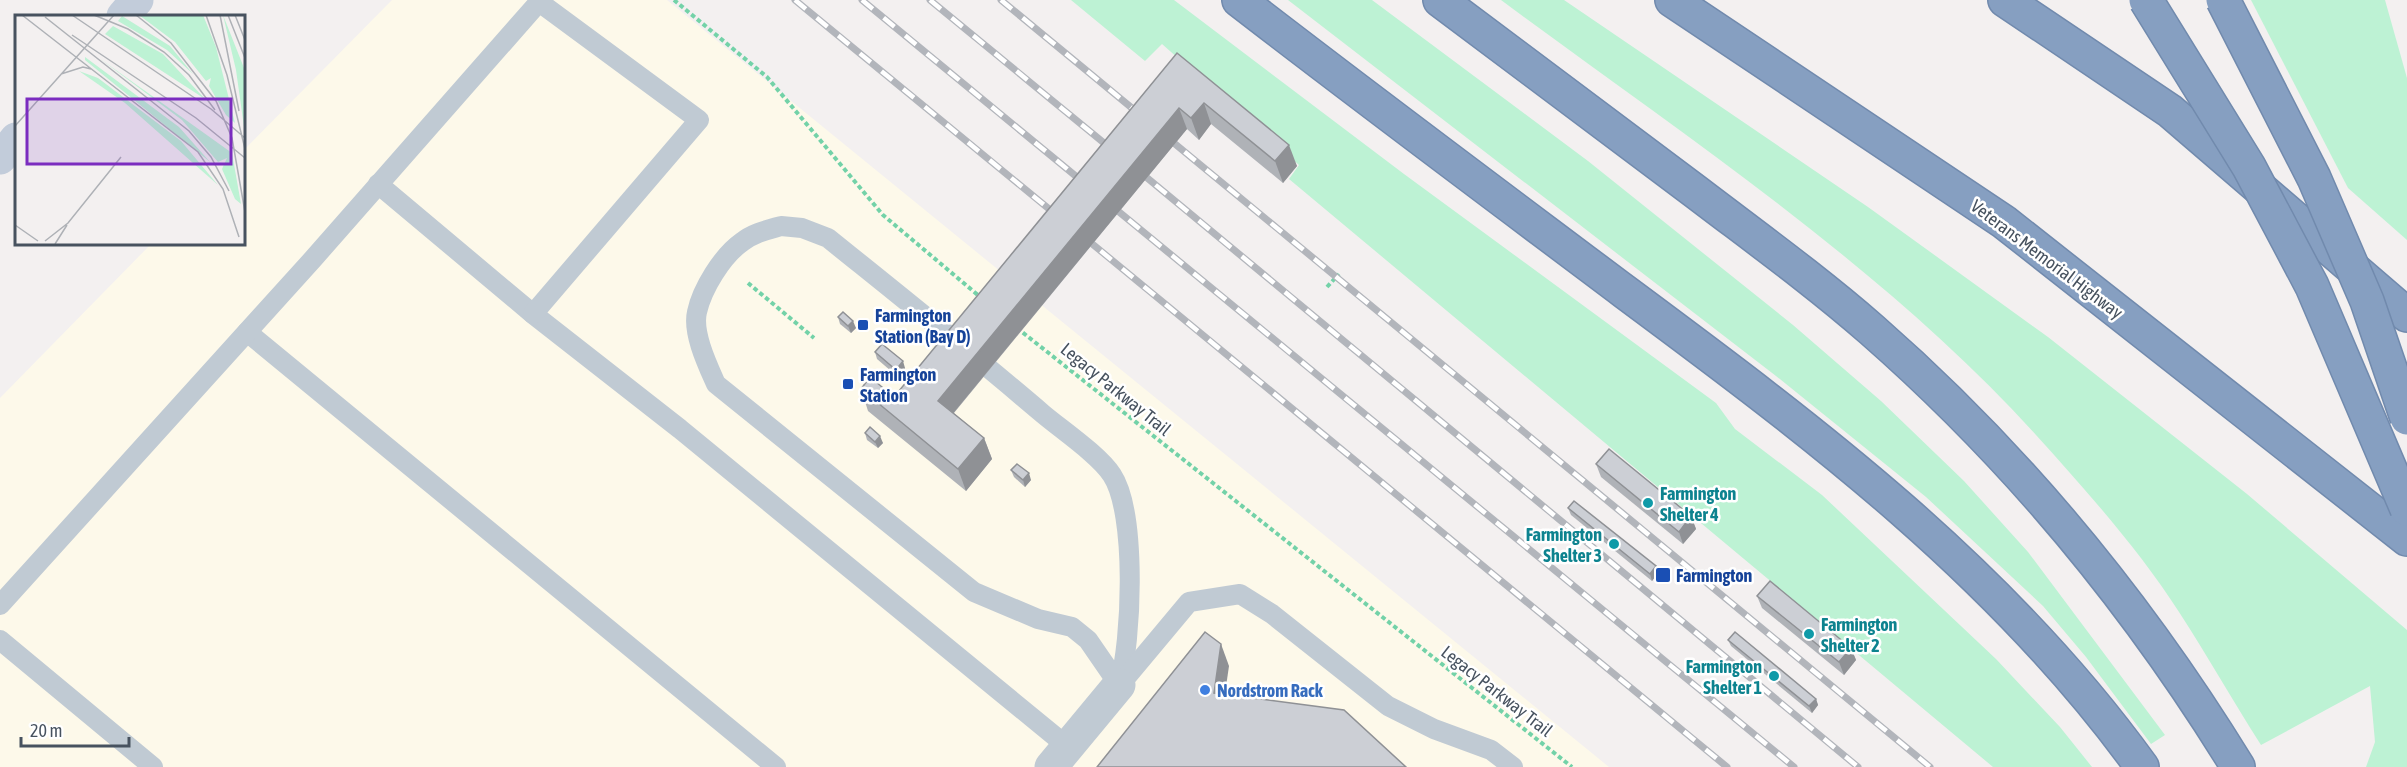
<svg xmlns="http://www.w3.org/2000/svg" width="2407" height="767" font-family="'Asap Condensed',sans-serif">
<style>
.commercial{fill:#fdf9ea}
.green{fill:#bdf2d4}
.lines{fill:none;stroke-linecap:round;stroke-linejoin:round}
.highway-casing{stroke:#718aad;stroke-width:36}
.path{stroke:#73d2a8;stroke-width:4;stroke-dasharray:4.5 3;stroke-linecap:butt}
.lane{stroke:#c0cad3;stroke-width:20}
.street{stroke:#c0cad3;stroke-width:33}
.secondary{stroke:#c2ccda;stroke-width:33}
.highway{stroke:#869fc1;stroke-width:33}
.rail-casing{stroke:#b2b5bb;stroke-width:7}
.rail{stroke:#fff;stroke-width:4.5;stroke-dasharray:14;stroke-linecap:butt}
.highway-bridge-casing{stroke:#718aad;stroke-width:36;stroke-linecap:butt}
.highway-bridge{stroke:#869fc1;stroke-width:33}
.wall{fill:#afb2b7}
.shaded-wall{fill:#8f9195}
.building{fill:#cccfd5;stroke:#8f9195;stroke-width:1.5}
.transit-dot{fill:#1a4fb4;stroke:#fff;stroke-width:2}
.culture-dot{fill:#0f9aa8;stroke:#fff;stroke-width:2}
.shop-dot{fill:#3f7fe0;stroke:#fff;stroke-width:2}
.labels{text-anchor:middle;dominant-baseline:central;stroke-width:5;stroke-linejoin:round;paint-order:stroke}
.street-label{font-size:18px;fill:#47525f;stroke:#fff}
.transit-label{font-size:18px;font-weight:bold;fill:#164399;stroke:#fff;text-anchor:start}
.culture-label{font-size:18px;font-weight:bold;fill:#0d838f;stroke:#fff;text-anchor:start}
.shop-label{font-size:18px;font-weight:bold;fill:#366cbe;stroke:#fff;text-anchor:start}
.inset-road{fill:none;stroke:#aeb1b6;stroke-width:1.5}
.view{fill:#7b2cbf;fill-opacity:0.15;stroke:#7b2cbf;stroke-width:3}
.inset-edge{fill:none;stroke:#47525f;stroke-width:3}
</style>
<rect width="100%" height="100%" fill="#f3f0f0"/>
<path class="commercial" d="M392,0H667L1609,767H0V398L152,243H243V151Z"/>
<g class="green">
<path d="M1071,0H1174L1404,174L1716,403L1735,429L1822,495L1996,659L2060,727L2092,767H1993L1289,179L1299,165L1162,44L1145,61Z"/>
<path d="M1288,0H1372L1588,161L1793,325L1881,401L1964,481L2028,552L2165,735L2151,744L2086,657L2043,606L1926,497L1776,376Z"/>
<path d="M1501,0H1564L1868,207L2048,337L2247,494L2407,630V767H2366L2375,742L2370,686L2261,745C2233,701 2207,655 2179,612C2140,551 2085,489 2036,435C1885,268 1682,134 1501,0Z"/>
<path d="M2251,0H2385L2407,78V240L2348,188Z"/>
</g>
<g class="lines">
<g class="highway-casing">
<g id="highway">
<path d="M1239,0C1367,99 1496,195 1625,292C1815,433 2002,573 2142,767"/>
<path d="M1440,0C1525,64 1610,128 1696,192C1755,237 1816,281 1872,330C2016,456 2138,604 2238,767"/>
<path d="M1672,0L2004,222L2407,539"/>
<path d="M2005,0L2170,111L2407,315"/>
</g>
</g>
<g class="path">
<path d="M674,0L767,77L883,215L979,296"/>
<path d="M748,283L814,338"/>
<path d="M1327,287L1339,274"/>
<path d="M1017,328L1572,767"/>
</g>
<g class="lane">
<path d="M378,184L533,314L680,429L1068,747"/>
<path d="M781,226L802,228L828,238C900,296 973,354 1043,414C1062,430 1099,455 1112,475C1137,513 1132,642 1119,685L1088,640L1072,627L1038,619L974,592L716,384C708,366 692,333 697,312C702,289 722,256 742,242C753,233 767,230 781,226Z"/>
<path d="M247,332L776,767"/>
<path d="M0,605L313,259L539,2L699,120L533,314"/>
<path d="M0,640L153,767"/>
<path d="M1123,681L1189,602L1240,594L1272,614L1388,706L1434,729L1491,750L1513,767"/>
</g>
<path class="street" d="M1051,767L1119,685"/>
<g class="secondary">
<path d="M123,16L137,0"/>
<path d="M0,158L16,139"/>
</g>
<use href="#highway" class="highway"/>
<g class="rail-casing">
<g id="rail">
<path d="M795,0L1060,218"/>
<path d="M862,0L1089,187"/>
<path d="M930,0L1115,152"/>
<path d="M1001,0L1144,118"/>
<path d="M1163,134L1930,767"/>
<path d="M1134,167L1858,767"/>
<path d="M1107,202L1794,767"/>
<path d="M1079,233L1727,767"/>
</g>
</g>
<use href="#rail" class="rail"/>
<g class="highway-bridge-casing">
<g id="highway-bridge">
<path d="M2146,0L2249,167L2312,286L2407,509"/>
<path d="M2223,0L2314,178L2367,301L2407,418"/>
</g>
</g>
<use href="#highway-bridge" class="highway-bridge"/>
</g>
<g class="wall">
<path d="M1177,53L1297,166L1283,183L1211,124L1199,140L1187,129L954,413L984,438L992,459L966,491L868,411L861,389L894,397Z"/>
<path d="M838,317L856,328L851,333L840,324Z"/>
<path d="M875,352L905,368L898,377L877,359Z"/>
<path d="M865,433L883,443L878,448L867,440Z"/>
<path d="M1596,464L1691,516L1696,529L1683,544L1601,477Z"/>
<path d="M1011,470L1031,480L1025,487L1014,477Z"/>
<path d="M1568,508L1656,566L1658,573L1652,581L1571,515Z"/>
<path d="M1757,596L1851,648L1856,660L1844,675L1762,608Z"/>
<path d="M1728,640L1816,699L1818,705L1812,713L1731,646Z"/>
</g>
<g class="shaded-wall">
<path d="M1204,103L1211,124L1199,140L1191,118Z"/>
<path d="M1179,108L1187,129L946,422L938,401Z"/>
<path d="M1289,145L1297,166L1283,183L1275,161Z"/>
<path d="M853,321L856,328L851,333L848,326Z"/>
<path d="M903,361L905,368L898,377L896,370Z"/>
<path d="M880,436L883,443L878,448L875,442Z"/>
<path d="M984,438L992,459L966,491L958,469Z"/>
<path d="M1029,473L1031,480L1025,487L1023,480Z"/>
<path d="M1691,516L1696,529L1683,544L1679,532Z"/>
<path d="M1656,566L1658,573L1652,581L1650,574Z"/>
<path d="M1221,644L1229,666L1222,714L1214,693Z"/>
<path d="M1851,648L1856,660L1844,675L1839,662Z"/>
<path d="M1816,699L1818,705L1812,713L1809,706Z"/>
</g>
<g class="building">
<path d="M1177,53L1289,145L1275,161L1204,103L1191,118L1179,108L938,401L984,438L958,469L861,389L870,377L894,397Z"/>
<path d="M843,312L853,321L848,326L838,317Z"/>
<path d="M882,344L903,361L896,370L875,352Z"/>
<path d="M870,427L880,436L875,442L865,433Z"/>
<path d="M1609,449L1691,516L1679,532L1596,464Z"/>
<path d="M1017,464L1029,473L1023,480L1011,470Z"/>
<path d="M1574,501L1656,566L1650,574L1568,508Z"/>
<path d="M1770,581L1851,648L1839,662L1757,596Z"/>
<path d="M1205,632L1221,644L1214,693L1344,710L1406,767H1097Z"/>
<path d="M1735,632L1816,699L1809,706L1728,640Z"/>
</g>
<g class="transit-dot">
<rect x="857" y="319" width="12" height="12" rx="3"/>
<rect x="842" y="378" width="12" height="12" rx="3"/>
<rect x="1655" y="567" width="16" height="16" rx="3"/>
</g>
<g class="culture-dot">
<circle cx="1648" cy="503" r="6"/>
<circle cx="1614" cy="544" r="6"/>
<circle cx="1809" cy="634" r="6"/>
<circle cx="1774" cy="676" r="6"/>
</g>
<circle class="shop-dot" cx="1205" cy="690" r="6"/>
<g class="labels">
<g class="street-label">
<text transform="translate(2047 259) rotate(37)">Veterans Memorial Highway</text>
<text transform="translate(1116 389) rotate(39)">Legacy Parkway Trail</text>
<text transform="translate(1497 691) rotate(38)">Legacy Parkway Trail</text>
</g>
<g class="transit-label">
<text x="875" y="315">Farmington<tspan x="875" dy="21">Station (Bay D)</tspan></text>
<text x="860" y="374">Farmington<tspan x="860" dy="21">Station</tspan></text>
<text x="1676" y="575">Farmington</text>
</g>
<g class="culture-label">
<text x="1660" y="493">Farmington<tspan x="1660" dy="21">Shelter 4</tspan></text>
<text x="1602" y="534" text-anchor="end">Farmington<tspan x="1602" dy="21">Shelter 3</tspan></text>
<text x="1821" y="624">Farmington<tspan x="1821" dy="21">Shelter 2</tspan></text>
<text x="1762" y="666" text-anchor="end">Farmington<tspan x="1762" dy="21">Shelter 1</tspan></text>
</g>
<g class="shop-label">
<text x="1217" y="690">Nordstrom Rack</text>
</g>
</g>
<g transform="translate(15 15)">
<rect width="230" height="230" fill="#f3f0f0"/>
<path d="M124,0H188L201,32L220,108L211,100L194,71L196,63L191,66L160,27ZM208,0L229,53V112L221,55ZM107,1L155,31L178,59L152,35L103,6ZM98,11L148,39L190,84L90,19ZM70,42L164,112L195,147L70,45ZM84,43L217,138L226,189L220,184L207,154L212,143L203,147L167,105ZM64,56L83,63L166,126L203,170L110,88Z" fill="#bdf2d4"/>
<path class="inset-road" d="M7,0L183,137L208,174L224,222M57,0L196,94L230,123M79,0L113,14L149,37L174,60L200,95M121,0L156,28L201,86L217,123L230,197M191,0L212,60L230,134M205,0L224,96M213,0L230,43M220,0L230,25M30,2L174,116L196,142L214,176M57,20L181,103L230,143M46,59L68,52L76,54M0,111L99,0M0,210L23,226M30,226L53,208L106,142M40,229L52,210"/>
<path class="view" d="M12,84H216V149H12Z"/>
<rect width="230" height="230" class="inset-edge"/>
</g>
<path d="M21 737v9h108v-9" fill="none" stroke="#47525f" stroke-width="3"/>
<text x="30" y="737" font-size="18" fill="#47525f" stroke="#ffffff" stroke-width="4.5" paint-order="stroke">20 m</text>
</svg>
